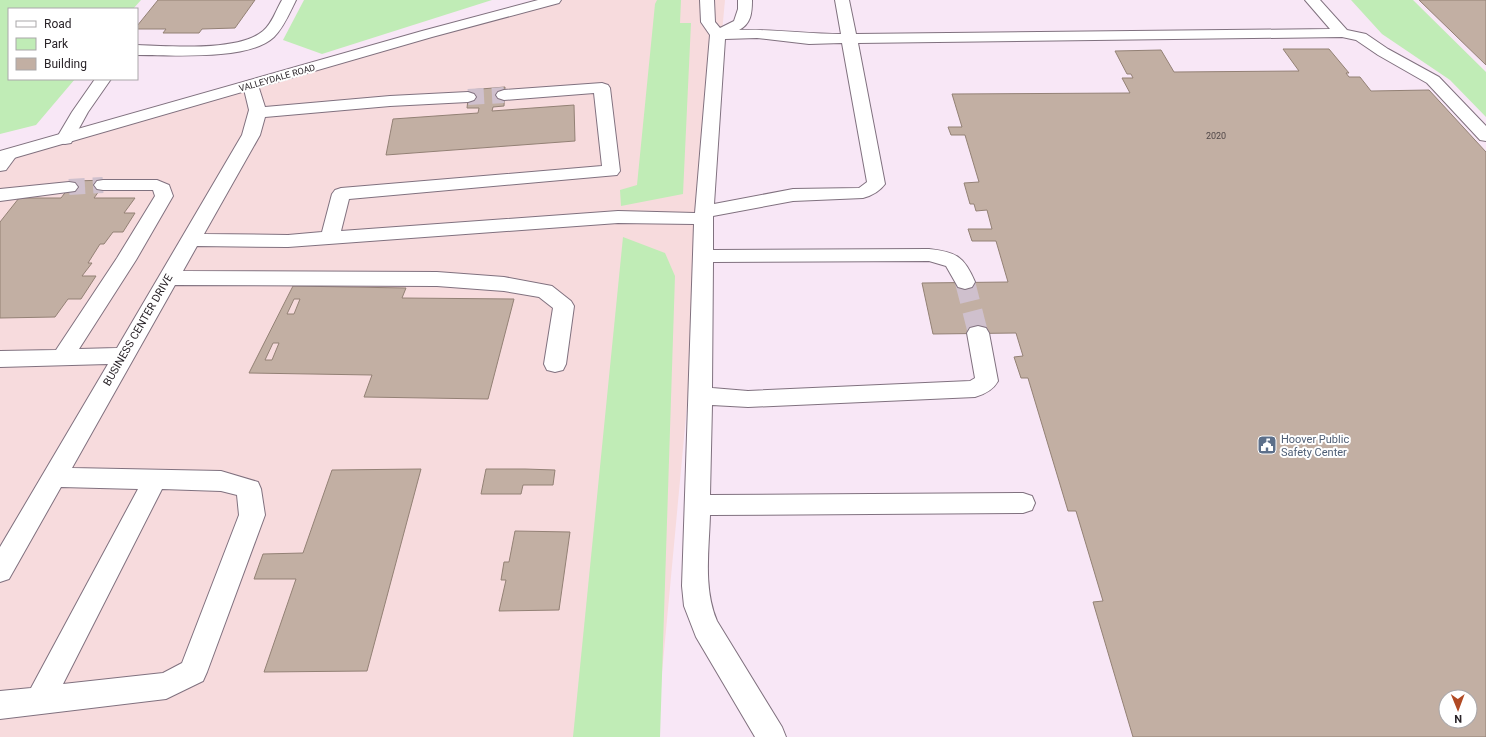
<svg xmlns="http://www.w3.org/2000/svg" width="1486" height="737" font-family="Roboto,sans-serif">
<style>
.commercial{fill:#f7dbdd}
.green{fill:#c0ecb6}
.building{fill:#c2afa3;stroke:#938175;fill-rule:evenodd}
.lines{fill:none;stroke-linecap:round;stroke-linejoin:round}
.minor-tunnel-far1{stroke:#cfc0cd;stroke-width:16;stroke-dasharray:16 8;stroke-linecap:butt}
.minor-tunnel{stroke:#cfc0cd;stroke-width:20;stroke-dasharray:20 10;stroke-linecap:butt}
.minor-casing{stroke:#80717f;stroke-width:2}
.major-casing{stroke:#80717f;stroke-width:2}
.minor{fill:#fff;fill-rule:evenodd}
.major{fill:#fff;fill-rule:evenodd}
.labels{text-anchor:middle;dominant-baseline:central;stroke-width:4;stroke-linejoin:round;paint-order:stroke}
.far-street-label{font-size:9px;fill:#2a2429;stroke:#fff}
.number-label{font-size:9px;fill:#504748}
.street-label{font-size:11px;fill:#2a2429;stroke:#fff}
.service-label{font-size:11px;fill:#4e5e75;stroke:#fff;text-anchor:start}
</style>
<rect width="100%" height="100%" fill="#f8e7f6"/>
<path class="commercial" d="M542,0H725L656,737H0V153Z"/>
<g class="green">
<path d="M0,0H141L133,9H9V79H75L36,125L0,134Z"/>
<path d="M304,0H492L322,54L283,40Z"/>
<path d="M657,0H681L680,23H691L683,194L621,206L620,190L637,185L655,4Z"/>
<path d="M1351,0H1413L1486,72V117L1450,80L1382,34Z"/>
<path d="M623,237L665,253L675,276L660,737H573Z"/>
</g>
<g class="building">
<path d="M158,0H255L235,28L202,29L199,33H163L166,29H137V26Z"/>
<path d="M1419,0H1486V65Z"/>
<path d="M1283,49H1329L1349,73H1346L1349,77H1360L1371,91L1429,90L1486,152V737H1133L1093,602L1103,601L1076,511H1068L1028,378H1021L1014,357L1023,356L1016,333L933,334L922,283L1008,282L996,241H972L968,229H992L987,210L976,211L974,204H970L964,183L979,182L965,135H951L948,127H962L952,94L1130,93L1122,78H1133L1131,74H1127L1115,51L1161,50L1174,72L1299,71ZM1446,697H1470V721H1446Z"/>
<path d="M505,87L504,106L493,107L492,111L574,105L575,141L386,155L393,119L478,113L479,108H467L469,90Z"/>
<path d="M107,180L94,198H135L124,213H135L123,232H113L104,244H100L88,263H92L82,276H96L81,299H68L55,317L0,318V222L19,198H61L74,181Z"/>
<path d="M293,286L406,288L402,298L514,299L488,399L364,397L372,375L249,373ZM294,299H300L294,314H287ZM273,343H279L272,360H265Z"/>
<path d="M421,469L367,671L264,672L296,579H254L263,554L303,553L332,470Z"/>
<path d="M486,469H525L555,470L553,485H523L521,494H481Z"/>
<path d="M515,531L570,532L559,610L499,611L506,580H501L504,562H509Z"/>
</g>
<g class="lines">
<g class="minor-tunnel-far1">
<path d="M468,97L504,95"/>
<path d="M69,187L103,185"/>
</g>
<path class="minor-tunnel" d="M965,282L978,333"/>
<g class="minor-casing">
<g id="minor">
<path d="M282,0H296C290,12 284,27 274,37C249,61 171,55 137,55V45C169,46 238,52 263,31C272,24 276,10 282,0Z"/>
<path d="M700,0H714L715,22L720,28L734,21L738,9V0H752C752,13 751,24 739,30C773,29 807,34 841,34L835,0H849L856,34L1330,29L1305,0H1320L1347,30L1366,34L1388,49L1439,77L1486,126V141L1480,140L1427,83L1378,55L1356,40L1342,37L858,43L885,184C880,191 871,196 863,198L793,201L713,216V250L929,249C956,252 964,256 975,282L972,287L965,289L958,287L946,266L929,261L713,262L712,388L748,391L970,381L975,378L967,333L970,328L978,326L986,328L989,333L998,381C993,390 985,394 975,397L748,407L712,405L710,495L1023,493L1032,496L1035,503L1032,510L1023,513L710,515C709,550 703,588 717,621L782,727L786,737H755L696,637L684,606L682,586L694,224L618,223L288,247L197,246L183,271L437,272L504,277L552,286L571,301L574,306L566,364L563,370L555,372L547,370L544,364L553,308L539,297L504,291L437,286L175,285L72,468L221,471L258,482L261,489L265,515L207,672L203,681L166,699L0,719V691L31,688L138,489L61,487L9,579L0,582V547L108,364L0,367V351L56,350L117,258L155,196L153,190H103L97,189L94,185L97,181L103,180H157L169,185L173,196L136,260L79,349L117,348L242,135L249,110L243,85L245,82L251,80L257,82L265,107L390,96L468,92L474,94L476,97L474,100L468,102L390,106L265,117L260,135L204,234L288,235L322,232L332,194L335,190L341,188L602,166L594,93L504,100L498,98L496,95L498,92L504,90L602,83L608,85L610,88L620,171L617,175L349,199L341,231L618,211L695,213L710,35L701,22ZM757,38L809,44L842,43L867,182L859,188L793,189L714,204L725,39ZM162,489L221,491L237,495L239,515L182,663L163,673L63,684Z"/>
<path d="M95,79H111L88,112L71,143L65,144L59,143L56,139L72,112Z"/>
<path d="M8,150L14,151L17,155L6,170L0,171V154Z"/>
<path d="M69,182L75,183L78,187L75,191L0,201V189Z"/>
</g>
</g>
<g class="major-casing">
<path id="major" d="M538,0H561L559,3L432,37L0,162V151L422,31Z"/>
</g>
<use href="#minor" class="minor"/>
<use href="#major" class="major"/>
</g>
<defs>
<g id="civic-square" transform="scale(1)"><rect x="-9" y="-9" width="18" height="18" rx="4" fill="#5c6f8a" stroke="#fff"/><path d="M-.6-6.5H3V-4.5H.6V-3L4-1V1h2V6H-6V1h2V-1L-.6-3ZM-1.2 2.5V6h2.4V2.5Z" fill="#fff"/></g>
</defs>
<g fill-rule="evenodd">
<use href="#civic-square" x="1267" y="445"/>
</g>
<g class="labels">
<g class="far-street-label">
<text transform="translate(277 78) rotate(-16)">VALLEYDALE ROAD</text>
</g>
<g class="number-label">
<text x="1216" y="136">2020</text>
</g>
<g class="street-label">
<text transform="translate(138 330) rotate(-60)">BUSINESS CENTER DRIVE</text>
</g>
<g class="service-label">
<text x="1281" y="439">Hoover Public<tspan x="1281" dy="13">Safety Center</tspan></text>
</g>
</g>
<rect x="8" y="8" width="130" height="72" fill="#ffffff" stroke="#aaa7a9"/>
<rect x="16" y="21" width="20" height="6" fill="#ffffff" stroke="#aaa7a9"/>
<text x="44" y="28" font-size="12" fill="#2a2429">Road</text>
<rect x="16" y="38" width="20" height="12" fill="#c0ecb6" stroke="#aaa7a9"/>
<text x="44" y="48" font-size="12" fill="#2a2429">Park</text>
<rect x="16" y="58" width="20" height="12" fill="#c2afa3" stroke="#aaa7a9"/>
<text x="44" y="68" font-size="12" fill="#2a2429">Building</text>
<g transform="translate(1458 709) rotate(179)"><circle r="19" fill="#ffffff" stroke="#aaa7a9"/>
<path d="M0-3L7 15L0 10L-7 15Z" fill="#b14a24"/>
<text y="-6" font-size="11" font-weight="bold" text-anchor="middle" fill="#2a2429">N</text>
</g>
</svg>
